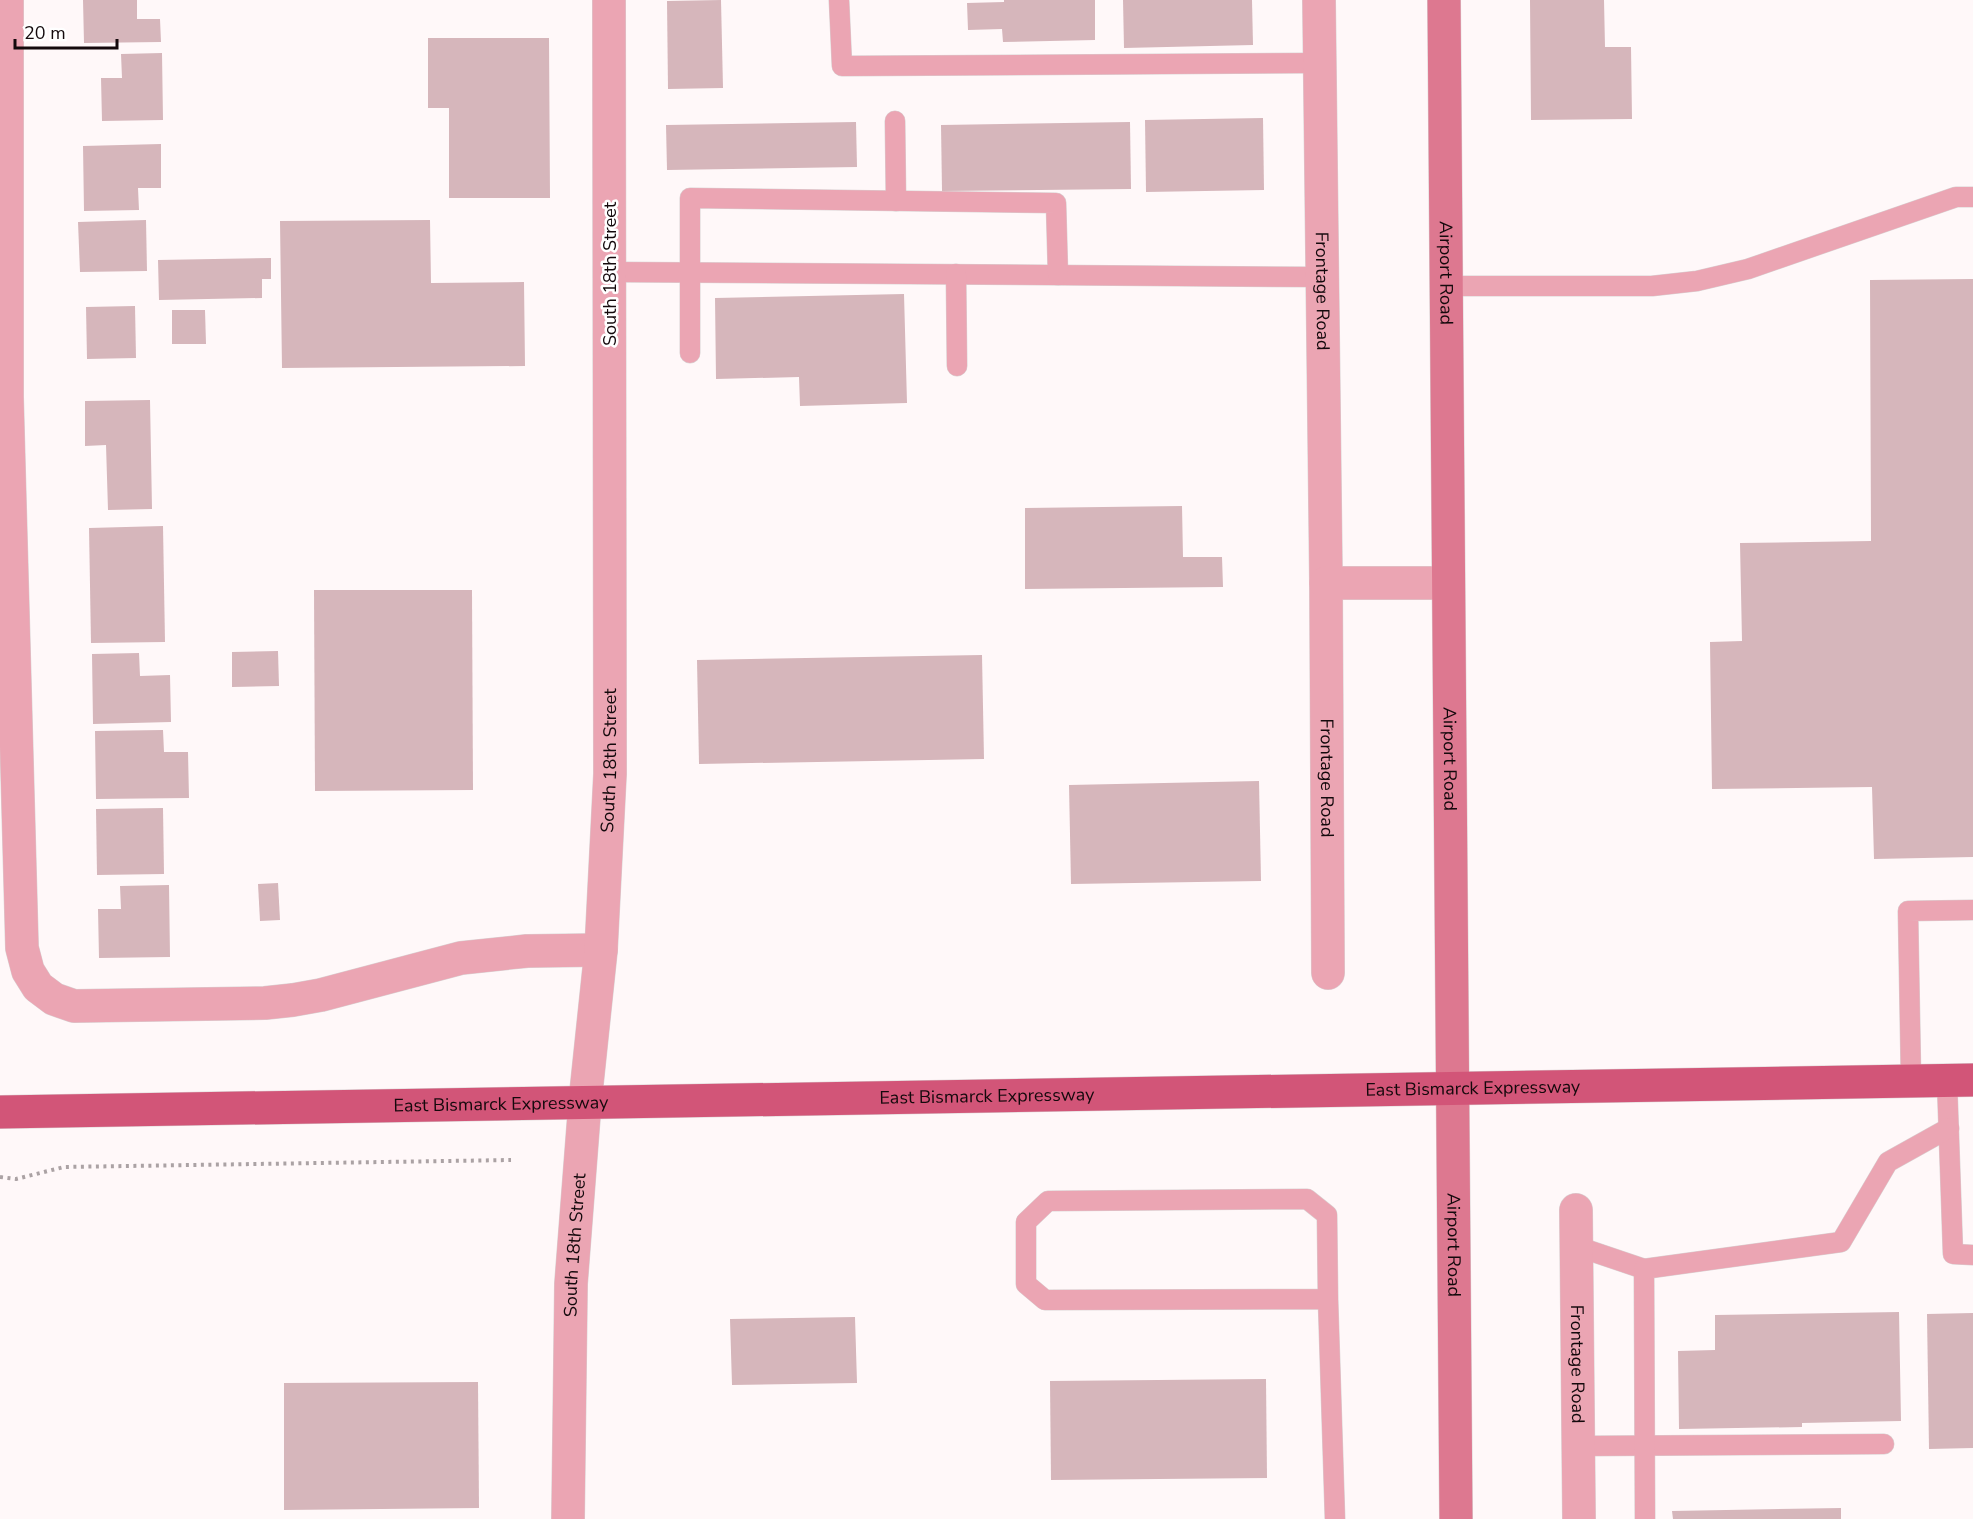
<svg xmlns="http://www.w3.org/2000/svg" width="1973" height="1519" font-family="'Nunito Sans',sans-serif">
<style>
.building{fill:#d6b6bb}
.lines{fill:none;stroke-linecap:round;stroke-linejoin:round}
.lane-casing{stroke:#d9d2d3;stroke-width:21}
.street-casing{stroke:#d9d2d3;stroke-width:34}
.secondary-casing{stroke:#d9d2d3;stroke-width:34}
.primary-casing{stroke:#d9d2d3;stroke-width:34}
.path{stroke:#aba2a4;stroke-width:4;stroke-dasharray:3 4.5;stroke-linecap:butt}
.lane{stroke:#eba5b3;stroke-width:20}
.street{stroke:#eba5b3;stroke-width:33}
.secondary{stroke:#dd7890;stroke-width:33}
.primary{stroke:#d25578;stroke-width:33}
.labels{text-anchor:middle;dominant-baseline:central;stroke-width:5;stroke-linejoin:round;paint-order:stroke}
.street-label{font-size:18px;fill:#14090c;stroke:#fff}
</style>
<rect width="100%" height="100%" fill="#fff8f9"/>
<g class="building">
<path d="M83,0H137V19H160L161,42L84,43Z"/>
<path d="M721,0L723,88L668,89L667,1Z"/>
<path d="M1004,0H1095V40L1003,42L1002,29L968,30L967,3L1004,2Z"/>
<path d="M1123,0H1252L1253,45L1124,48Z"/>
<path d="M1530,0H1604L1605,47H1631L1632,119L1531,120Z"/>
<path d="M428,38H549L550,198H449V108H428Z"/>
<path d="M162,53L163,120L102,121L101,78H122L121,54Z"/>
<path d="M1263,118L1264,190L1146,192L1145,120Z"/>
<path d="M856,122L857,167L667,170L666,125Z"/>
<path d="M1130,122L1131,189L942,191L941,125Z"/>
<path d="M161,144V188H138L139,210L84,211L83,146Z"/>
<path d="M146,220L147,271L80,272L78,222Z"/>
<path d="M430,220L431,283L524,282L525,366L282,368L280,221Z"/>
<path d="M271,258V279H262V298L159,300L158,260Z"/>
<path d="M1973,279V857L1874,859L1872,787L1712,789L1710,642L1742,641L1740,543L1871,541L1870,280Z"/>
<path d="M904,294L907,403L800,406L799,377L716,379L715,298Z"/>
<path d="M135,306L136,358L87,359L86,307Z"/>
<path d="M172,310H205L206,344H172Z"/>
<path d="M150,400L152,509L108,510L106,445L85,446V401Z"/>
<path d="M1182,506L1183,557H1222L1223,587L1025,589V508Z"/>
<path d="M163,526L165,642L91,643L89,528Z"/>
<path d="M314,590H472L473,790L315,791Z"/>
<path d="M278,651L279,686L232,687V652Z"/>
<path d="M139,653L140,676L170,675L171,722L93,724L92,654Z"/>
<path d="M982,655L984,759L699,764L697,660Z"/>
<path d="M163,730L164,752H188L189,798L96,799L95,731Z"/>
<path d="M1259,781L1261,881L1071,884L1069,785Z"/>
<path d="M163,808L164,874L97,875L96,809Z"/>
<path d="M278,883L280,920L260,921L258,884Z"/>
<path d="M169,885L170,957L99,958L98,909H121L120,886Z"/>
<path d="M1899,1312L1901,1421L1802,1423V1427L1679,1429L1678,1351L1715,1350V1315Z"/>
<path d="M1973,1313V1448L1929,1449L1927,1314Z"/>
<path d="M855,1317L857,1383L732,1385L730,1319Z"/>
<path d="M1266,1379L1267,1478L1051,1480L1050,1381Z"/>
<path d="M478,1382L479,1508L284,1510V1383Z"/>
<path d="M1841,1508V1519H1673L1672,1511Z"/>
</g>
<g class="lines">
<g class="lane-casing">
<g id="lane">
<path d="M839,0L842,66L1320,63"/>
<path d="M895,121L896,201"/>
<path d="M610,272L1323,277"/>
<path d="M956,274L957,366"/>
<path d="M1446,286H1652L1697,281L1748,269L1956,197H1973"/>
<path d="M690,353V198L1056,203L1058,275"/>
<path d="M1911,1079L1908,911L1973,910"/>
<path d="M1947,1081L1953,1254L1973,1255"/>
<path d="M1576,1246L1644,1269"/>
<path d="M1328,1299L1045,1300L1026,1284V1222L1048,1201L1307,1199L1327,1215L1328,1299L1335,1519"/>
<path d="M1579,1446L1884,1444"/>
<path d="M1645,1519L1644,1269L1841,1242L1888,1162L1949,1128"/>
</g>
</g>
<g class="street-casing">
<g id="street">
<path d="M7,0V397L22,948L28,971L38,987L54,999L74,1006L265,1003L293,1000L321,995L461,958L527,951L601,950"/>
<path id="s1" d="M1319,0L1326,583L1328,973"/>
<path d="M1326,583H1448"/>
<path id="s2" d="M1576,1210L1579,1519"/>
<path id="s3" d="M568,1519L571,1284L585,1102L601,950L610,774L609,0"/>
</g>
</g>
<g class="secondary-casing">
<g id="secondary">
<path id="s4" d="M1444,0L1456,1519"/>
</g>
</g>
<g class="primary-casing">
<g id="primary">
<path id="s5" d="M0,1112L1973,1080"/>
</g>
</g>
<path class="path" d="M0,1177L16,1179L64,1167L511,1160"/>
<use href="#lane" class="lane"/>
<use href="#street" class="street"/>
<use href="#secondary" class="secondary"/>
<use href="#primary" class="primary"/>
</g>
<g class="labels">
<g class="street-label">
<text transform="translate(610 274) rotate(-90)">South 18th Street</text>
<text stroke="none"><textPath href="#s4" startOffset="273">Airport Road</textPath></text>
<text stroke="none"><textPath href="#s1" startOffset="291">Frontage Road</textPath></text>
<text stroke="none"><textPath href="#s3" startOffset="760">South 18th Street</textPath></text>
<text stroke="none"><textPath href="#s4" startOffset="759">Airport Road</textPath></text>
<text stroke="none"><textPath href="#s1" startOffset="778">Frontage Road</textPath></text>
<text stroke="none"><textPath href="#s5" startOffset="1473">East Bismarck Expressway</textPath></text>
<text stroke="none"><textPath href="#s5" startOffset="987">East Bismarck Expressway</textPath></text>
<text stroke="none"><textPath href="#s5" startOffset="501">East Bismarck Expressway</textPath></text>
<text stroke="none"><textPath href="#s3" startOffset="274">South 18th Street</textPath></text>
<text stroke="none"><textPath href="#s4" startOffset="1245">Airport Road</textPath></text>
<text stroke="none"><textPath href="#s2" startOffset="154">Frontage Road</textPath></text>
</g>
</g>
<path d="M15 39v9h102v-9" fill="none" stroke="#14090c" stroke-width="3"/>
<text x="24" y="39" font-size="18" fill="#14090c" stroke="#ffffff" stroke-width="4.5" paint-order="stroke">20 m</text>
</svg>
